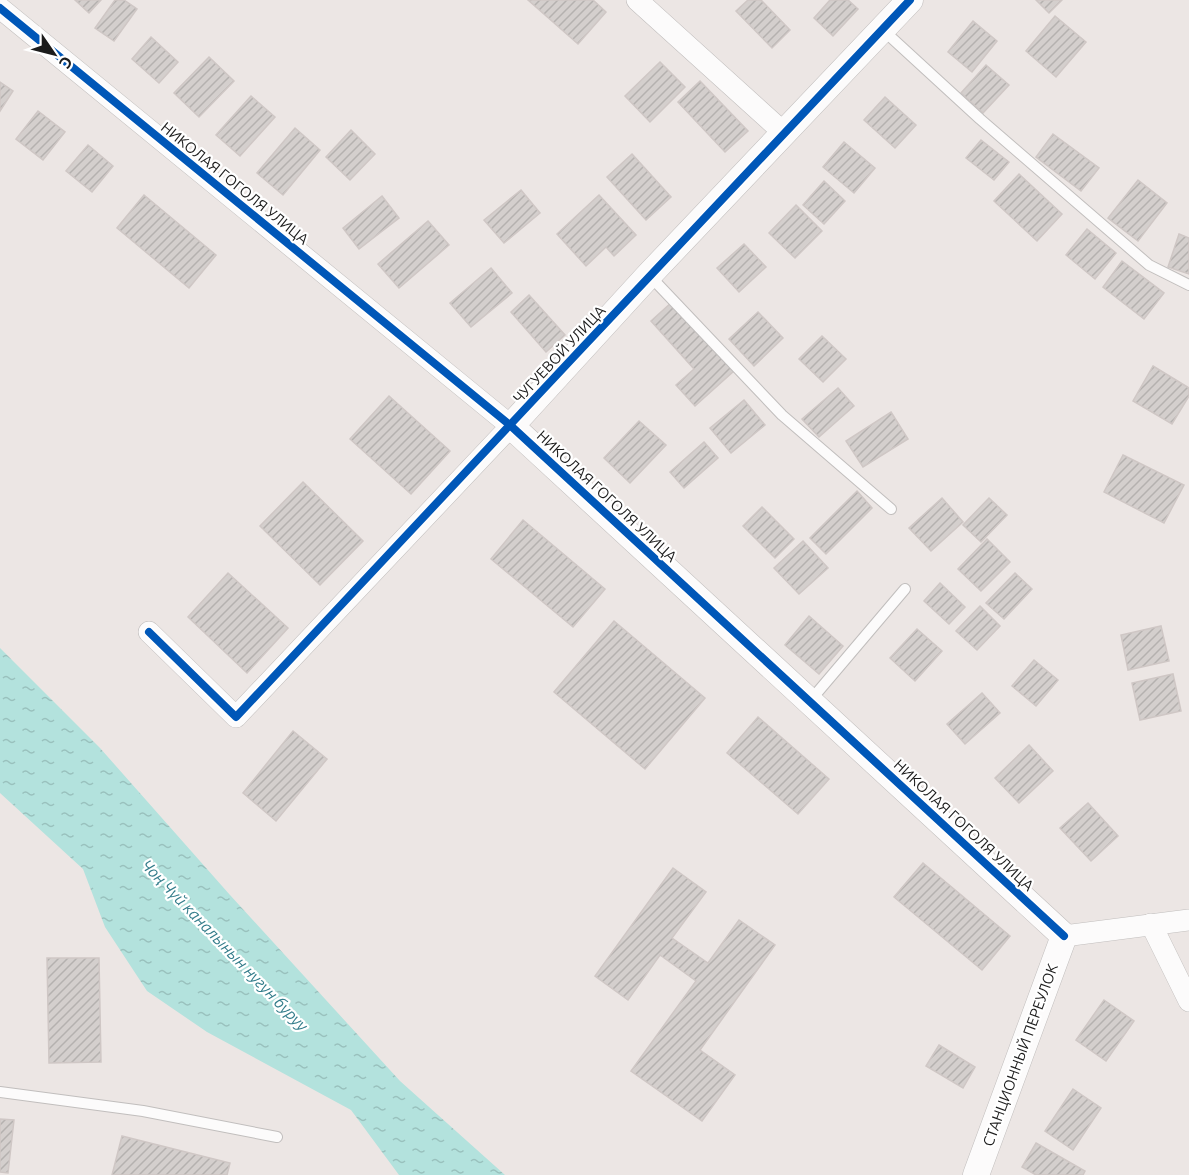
<svg xmlns="http://www.w3.org/2000/svg" width="1189" height="1175" font-family="Ubuntu,sans-serif">
<style>
.water{fill:url(#water-ripples)}
.building{fill:url(#building-hatch);stroke:#cfc7c5;stroke-width:1.5}
.lines{fill:none;stroke-linecap:round;stroke-linejoin:round}
.service-casing{stroke:#c1bebd;stroke-width:12}
.minor-casing{stroke:#c1bebd;stroke-width:22}
.tertiary-casing{stroke:#c1bebd;stroke-width:27}
.service{stroke:#fcfbfb;stroke-width:10}
.minor{stroke:#fcfbfb;stroke-width:21}
.tertiary{stroke:#fcfbfb;stroke-width:26}
.cycleway-casing{stroke:#fff;stroke-width:11}
.cycleway{stroke:#0057b8;stroke-width:8}
.labels{text-anchor:middle;dominant-baseline:central;stroke-width:4.5;stroke-linejoin:round;paint-order:stroke}
.street-label{font-size:15px;fill:#1c1c1c;stroke:#fff}
.water-label{font-size:16px;font-style:italic;fill:#347d8b;stroke:#fff}
</style>
<defs>
<pattern id="water-ripples" width="26" height="14" patternUnits="userSpaceOnUse" patternTransform="scale(1.5)"><rect width="26" height="14" fill="#b3e2dd"/><path d="M2 4q2-2 4 0t4 0M15 11q2-2 4 0t4 0" fill="none" stroke="#99c1bd"/></pattern>
<pattern id="building-hatch" width="6" height="6" patternUnits="userSpaceOnUse" patternTransform="scale(1.5)"><rect width="6" height="6" fill="#d4cfcd"/><path d="M-1 1l2-2M0 6l6-6M5 7l2-2" fill="none" stroke="#b5b1af"/></pattern>
</defs>
<rect width="100%" height="100%" fill="#ece6e4"/>
<path class="water" d="M0,648L100,748L230,895L400,1081L505,1175H399L351,1110L207,1032L147,991L105,927L83,869L0,793Z"/>
<g class="building">
<path d="M75,0H101L89,13Z"/>
<path d="M115,0H124L137,9L114,41L95,28Z"/>
<path d="M528,0H593L606,12L578,44Z"/>
<path d="M748,0H761L790,30L772,48L736,11Z"/>
<path d="M830,0H848L858,9L833,36L814,18Z"/>
<path d="M1036,0H1062L1049,13Z"/>
<path d="M1055,16L1086,42L1056,77L1026,51Z"/>
<path d="M973,21L997,41L972,72L948,52Z"/>
<path d="M151,37L178,62L159,83L132,59Z"/>
<path d="M209,57L234,81L199,117L174,93Z"/>
<path d="M660,62L685,87L650,122L625,96Z"/>
<path d="M986,65L1009,85L983,113L961,93Z"/>
<path d="M700,81L748,131L725,152L678,102Z"/>
<path d="M0,82L13,91L0,111Z"/>
<path d="M251,96L275,117L240,156L216,135Z"/>
<path d="M885,97L916,125L895,148L864,120Z"/>
<path d="M38,111L65,132L43,160L16,139Z"/>
<path d="M295,128L320,150L283,195L257,173Z"/>
<path d="M351,130L375,154L350,180L326,157Z"/>
<path d="M1053,134L1099,168L1081,191L1036,157Z"/>
<path d="M981,140L1009,162L994,180L966,158Z"/>
<path d="M844,142L875,168L854,193L823,167Z"/>
<path d="M88,145L113,166L92,192L66,171Z"/>
<path d="M632,154L671,197L646,220L607,177Z"/>
<path d="M1019,174L1062,214L1037,241L994,201Z"/>
<path d="M1138,180L1167,203L1138,241L1108,218Z"/>
<path d="M824,181L845,201L824,224L803,205Z"/>
<path d="M521,190L540,213L504,243L484,220Z"/>
<path d="M144,195L216,255L189,288L117,228Z"/>
<path d="M599,195L636,235L614,256L606,247L586,266L557,234Z"/>
<path d="M382,196L399,218L359,249L343,228Z"/>
<path d="M796,205L822,231L795,258L769,233Z"/>
<path d="M428,221L449,245L399,288L378,264Z"/>
<path d="M1087,229L1116,253L1095,279L1066,255Z"/>
<path d="M1179,234L1189,238V274L1168,267Z"/>
<path d="M744,244L766,267L739,292L717,268Z"/>
<path d="M1122,261L1164,293L1144,319L1103,287Z"/>
<path d="M491,268L512,293L471,327L450,303Z"/>
<path d="M529,295L565,335L546,352L511,312Z"/>
<path d="M672,302L734,371L695,406L676,385L694,369L651,321Z"/>
<path d="M758,312L783,338L754,366L729,339Z"/>
<path d="M822,336L846,359L823,382L799,359Z"/>
<path d="M1153,366L1189,388V396L1172,424L1133,401Z"/>
<path d="M838,388L854,406L819,437L802,419Z"/>
<path d="M389,396L450,451L411,494L350,439Z"/>
<path d="M744,400L765,425L731,453L710,428Z"/>
<path d="M891,412L908,439L863,467L846,441Z"/>
<path d="M639,421L666,445L630,483L604,458Z"/>
<path d="M704,442L718,458L684,488L670,472Z"/>
<path d="M1123,455L1184,485L1164,523L1104,492Z"/>
<path d="M303,482L363,541L320,585L260,526Z"/>
<path d="M857,491L872,508L826,554L810,538Z"/>
<path d="M942,498L963,522L931,551L909,528Z"/>
<path d="M989,498L1007,515L981,542L963,525Z"/>
<path d="M762,507L794,539L775,558L743,526Z"/>
<path d="M523,520L605,589L573,627L491,559Z"/>
<path d="M987,539L1010,562L981,591L958,569Z"/>
<path d="M803,541L828,568L799,594L774,568Z"/>
<path d="M228,573L288,628L247,673L188,617Z"/>
<path d="M1015,573L1032,589L1004,619L986,603Z"/>
<path d="M940,583L965,607L949,624L924,601Z"/>
<path d="M980,606L1000,626L977,650L956,631Z"/>
<path d="M809,616L843,646L819,674L785,645Z"/>
<path d="M614,621L705,698L645,769L554,692Z"/>
<path d="M1161,626L1169,661L1128,670L1121,635Z"/>
<path d="M917,629L942,651L915,681L890,658Z"/>
<path d="M1034,660L1058,680L1036,706L1012,686Z"/>
<path d="M1173,674L1181,711L1140,720L1132,683Z"/>
<path d="M982,693L1000,713L965,744L947,724Z"/>
<path d="M758,717L829,779L798,814L727,753Z"/>
<path d="M293,731L327,759L276,821L243,793Z"/>
<path d="M1029,745L1053,771L1019,803L995,778Z"/>
<path d="M1088,803L1118,836L1091,861L1060,828Z"/>
<path d="M923,863L1010,936L982,970L894,897Z"/>
<path d="M673,868L706,892L672,938L708,963L739,920L775,945L700,1050L735,1075L702,1121L631,1071L696,981L660,955L628,1000L595,976Z"/>
<path d="M47,958H99L101,1062L49,1063Z"/>
<path d="M1104,1000L1134,1021L1106,1061L1076,1040Z"/>
<path d="M939,1045L975,1067L963,1088L926,1066Z"/>
<path d="M1073,1089L1101,1108L1073,1150L1045,1131Z"/>
<path d="M0,1119L14,1120L8,1173L0,1172Z"/>
<path d="M122,1136L230,1163L227,1175H112Z"/>
<path d="M1036,1143L1085,1171L1083,1175H1036L1022,1167Z"/>
</g>
<g class="lines">
<g class="service-casing">
<g id="service">
<path d="M883,30L980,119L1149,265L1189,285"/>
<path d="M649,275L782,415L891,509"/>
<path d="M810,701L905,589"/>
<path d="M0,1092L143,1111L277,1137"/>
</g>
</g>
<g class="minor-casing">
<g id="minor">
<path d="M637,0L784,133"/>
<path d="M0,8L511,426L236,717L149,632"/>
<path d="M1151,924L1189,1001"/>
<path d="M1064,936L1189,920"/>
</g>
</g>
<g class="tertiary-casing">
<path id="tertiary" d="M910,0L649,275L511,426L1064,936L976,1175"/>
</g>
<use href="#service" class="service"/>
<use href="#minor" class="minor"/>
<use href="#tertiary" class="tertiary"/>
<g class="cycleway-casing">
<g id="cycleway">
<path d="M0,8L511,426L1064,936"/>
<path d="M149,632L236,717C461,478 684,238 910,0"/>
</g>
</g>
<use href="#cycleway" class="cycleway"/>
</g>
<g class="labels">
<g class="street-label">
<text transform="translate(235 183) rotate(39)">НИКОЛАЯ ГОГОЛЯ УЛИЦА</text>
<text transform="translate(559 354) rotate(-47)">ЧУГУЕВОЙ УЛИЦА</text>
<text transform="translate(607 496) rotate(43)">НИКОЛАЯ ГОГОЛЯ УЛИЦА</text>
<text transform="translate(964 825) rotate(43)">НИКОЛАЯ ГОГОЛЯ УЛИЦА</text>
<text transform="translate(1020 1055) rotate(-70)">СТАНЦИОННЫЙ ПЕРЕУЛОК</text>
</g>
<g class="water-label">
<text transform="translate(225 945) rotate(46)">Чоң Чүй каналынын нугун буруу</text>
</g>
</g>
<g transform="translate(54 54) rotate(125)" stroke="#ffffff" stroke-width="4.5" paint-order="stroke">
<path d="M0-4.5L10 22L0 15L-10 22Z" fill="#1c1c1c"/>
<text y="-9" font-size="16" font-weight="bold" text-anchor="middle" fill="#1c1c1c">С</text>
</g>
</svg>
